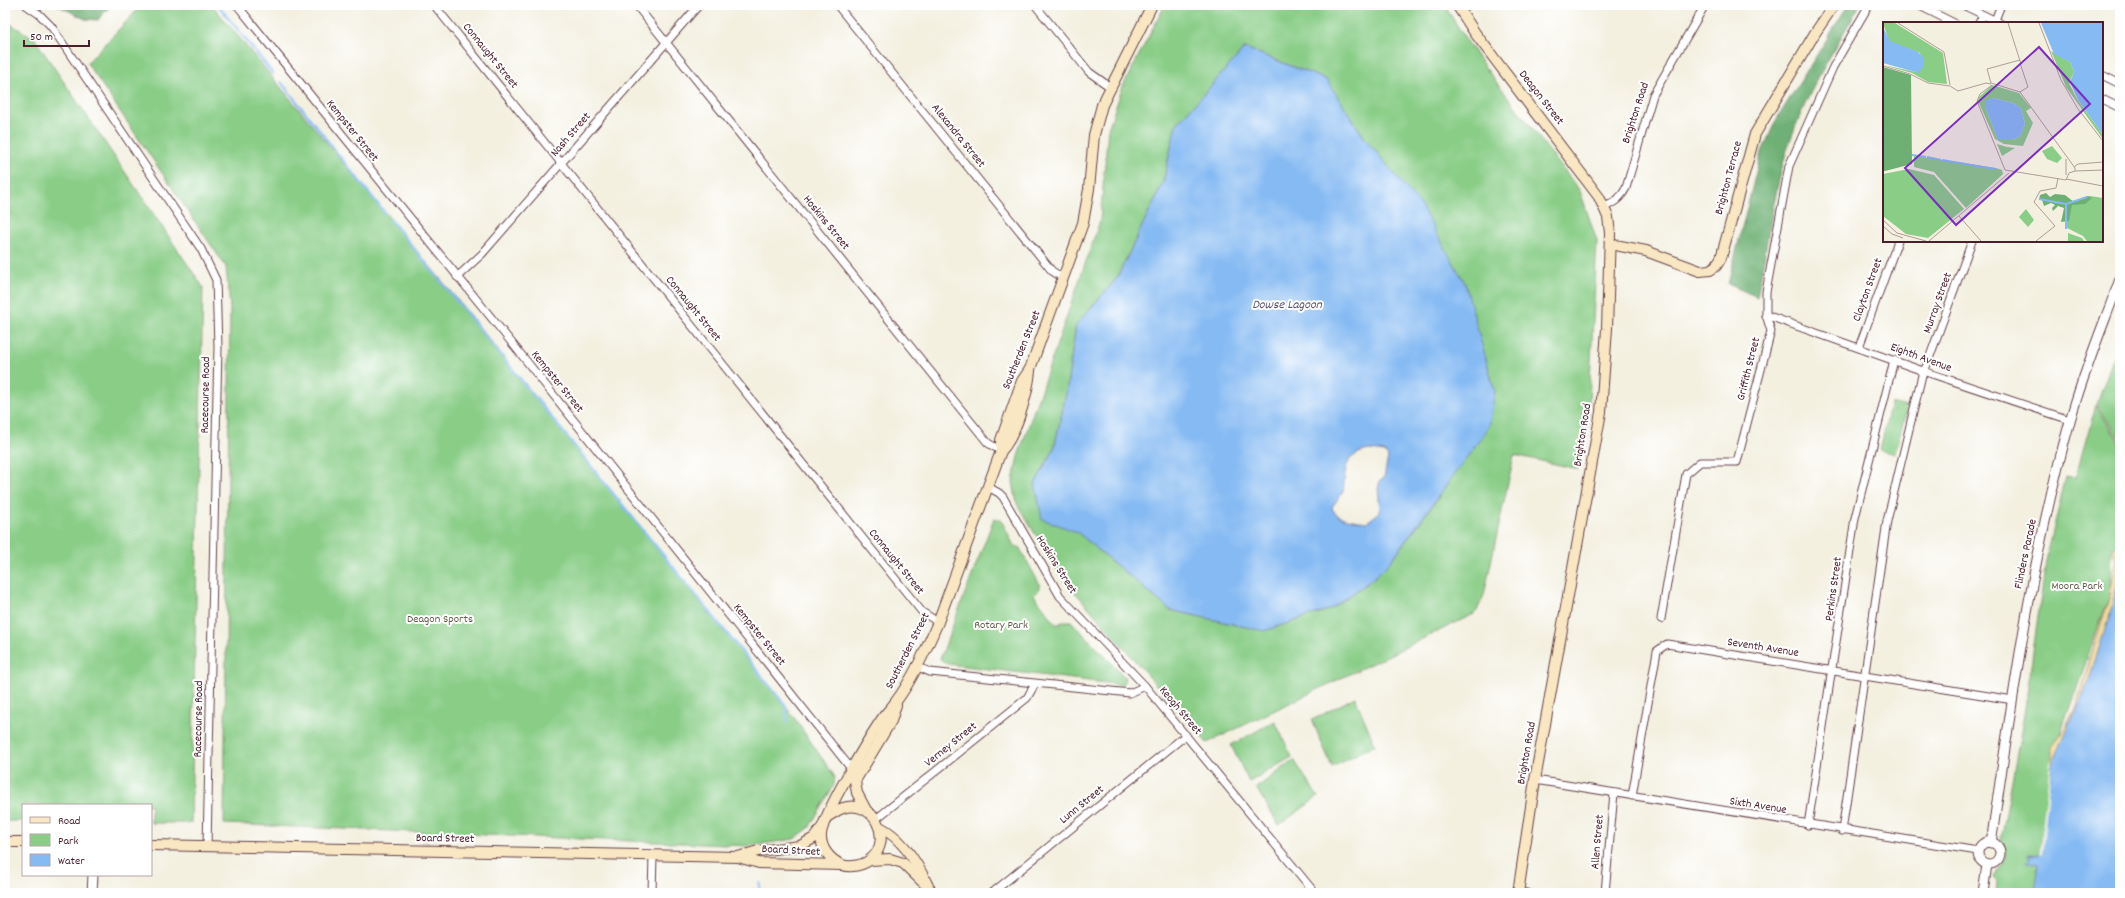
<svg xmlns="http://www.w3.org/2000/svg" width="2125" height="898" font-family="Dekko,sans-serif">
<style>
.green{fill:#89cd87;stroke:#6a7659;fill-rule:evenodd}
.forest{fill:#6eb074;stroke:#5c6850}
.sand{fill:#eeda9e;stroke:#9c7c64}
.water{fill:#85baf3;stroke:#686c8f;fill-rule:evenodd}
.pier{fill:#f3f0e0}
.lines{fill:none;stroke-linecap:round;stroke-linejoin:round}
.stream{stroke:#85baf3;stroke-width:2.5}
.minor-casing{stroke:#633e46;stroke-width:9}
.tertiary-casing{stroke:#633e46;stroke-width:11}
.secondary-casing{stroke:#633e46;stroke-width:12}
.minor{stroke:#fff;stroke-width:7}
.tertiary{stroke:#fff;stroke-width:9}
.secondary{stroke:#f9e7c3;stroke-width:10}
.labels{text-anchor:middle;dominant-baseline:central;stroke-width:4;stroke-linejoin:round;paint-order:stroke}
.street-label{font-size:12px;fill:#4a1f2b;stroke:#fff}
.park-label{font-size:12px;fill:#605c4b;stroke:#fff}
.water-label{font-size:13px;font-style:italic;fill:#5f5571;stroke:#fff}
.inset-river{fill:none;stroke:#85baf3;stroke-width:2}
.inset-road{fill:none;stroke:#af9c98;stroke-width:1}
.view{fill:#7b2cbf;fill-opacity:0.15;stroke:#7b2cbf;stroke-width:2}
.inset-edge{fill:none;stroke:#4a1f2b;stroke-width:2}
</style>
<rect width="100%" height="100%" fill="#fff"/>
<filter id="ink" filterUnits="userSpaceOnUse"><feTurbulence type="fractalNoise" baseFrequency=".025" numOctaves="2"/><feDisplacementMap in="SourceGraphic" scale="8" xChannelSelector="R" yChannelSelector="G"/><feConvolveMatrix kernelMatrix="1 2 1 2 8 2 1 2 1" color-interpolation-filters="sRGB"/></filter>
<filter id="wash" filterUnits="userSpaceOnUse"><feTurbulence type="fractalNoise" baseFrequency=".012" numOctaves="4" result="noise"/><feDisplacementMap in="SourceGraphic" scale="16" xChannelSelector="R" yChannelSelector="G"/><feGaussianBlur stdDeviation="0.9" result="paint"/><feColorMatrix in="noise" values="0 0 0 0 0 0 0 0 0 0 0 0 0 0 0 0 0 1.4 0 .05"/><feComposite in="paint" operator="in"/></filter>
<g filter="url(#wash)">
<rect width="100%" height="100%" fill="#f3f0e0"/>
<g class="green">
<path d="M142,5H212L443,282L793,716L835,777L834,785L809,828L794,839L750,846L224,824L230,308L226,267L87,63Z"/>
<path d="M1165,5H1444L1478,58L1580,191L1597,241L1588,421L1578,469L1514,455L1484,595L1476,613L1207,743L1060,575L1017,504L1013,482L1018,456L1100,221L1108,129L1123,86ZM1245,48L1327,80L1364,137L1486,360L1495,392L1438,498L1391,561L1374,578L1331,609L1264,631L1170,610L1077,532L1035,484L1054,449L1066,394L1076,325L1117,278L1163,183L1176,125Z"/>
<path d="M5,21L34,38L203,287L191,823H151V805H23V821H5Z"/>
<path d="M2120,339V441L2097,404Z"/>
<path d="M1891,403L1907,407L1895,454L1880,450Z"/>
<path d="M2096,405L2120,444V545L2112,547L2111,592L2054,751L2038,893H1997L1998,882L1994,878L1996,872L2006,858V850L2001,840L2024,715L2046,561L2066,476L2075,478Z"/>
<path d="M994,518L1001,520L1014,546L1019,547L1039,583V589L1034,595L1057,625L1064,621H1071L1125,677L1123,685L947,664L940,659Z"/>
<path d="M1355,697L1375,745L1332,767L1312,720Z"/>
<path d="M1275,721L1292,757L1249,782L1231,745Z"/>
<path d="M1294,760L1318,797L1279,825L1256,788Z"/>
</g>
<g class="forest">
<path d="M57,5H111L98,20L85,19Z"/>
<path d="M1848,5H1860C1829,58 1795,112 1781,172C1771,213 1765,256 1757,297L1728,284L1760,156L1775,122Z"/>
</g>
<path class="sand" d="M2120,545V636L2052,770V746L2065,729L2075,708L2110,595L2117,559L2112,547Z"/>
<g class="water">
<path d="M1245,48L1327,80L1364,137L1421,206L1465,283L1495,392L1489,427L1391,561L1374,578L1331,609L1264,631L1170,610L1077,532L1042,519L1035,484L1054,449L1066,394L1076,325L1117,278L1163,183L1176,125ZM1369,450L1385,452L1388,457L1384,478L1380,481L1378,488L1380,512L1367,522C1356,520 1335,520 1332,507L1343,492C1346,472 1342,455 1369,450Z"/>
<path d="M2120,575V893H2035L2039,863L2027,862L2030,858L2028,854L2039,855L2052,764L2088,683L2109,617Z"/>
</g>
<path class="pier" d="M2052,759L2042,854L2039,855L2050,763Z"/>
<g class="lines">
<g class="stream">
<path d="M218,5L273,74"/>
<path d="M281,82L385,213"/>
<path d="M390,219L786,706L787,722"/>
<path d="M759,893L760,883"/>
</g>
</g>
</g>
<g filter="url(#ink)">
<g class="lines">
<g class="minor-casing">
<g id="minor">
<path d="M26,5L39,14L51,26L201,249L216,280L218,347L207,846"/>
<path d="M237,5L516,348L853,771"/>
<path d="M434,5L922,612L938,622"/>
<path d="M636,5L988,443L1001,451"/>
<path d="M837,5L1052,271L1063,278"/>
<path d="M1035,5L1089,72L1110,87"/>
<path d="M1918,5L1954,23"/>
<path d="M1963,5L2000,23"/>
<path d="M1995,20L2001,5"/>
<path d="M1979,23L1983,15"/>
<path d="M2102,75L2120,84"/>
<path d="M2102,99L2120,108"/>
<path d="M1605,207C1615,202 1621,198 1626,188L1653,95L1705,5"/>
<path d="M457,277L482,254L699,5"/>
<path d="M1766,315L1923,371L2070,420"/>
<path d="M1859,347L1898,241"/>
<path d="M988,487L999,493L1003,497L1060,596L1145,686L1315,893"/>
<path d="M1661,619L1686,474L1700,462H1737L1771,331L1766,315V292L1789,166L1833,67L1869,5"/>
<path d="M916,666L930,672L1130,693L1145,686"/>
<path d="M1535,780L1978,851"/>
<path d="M1632,796L1657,651L1667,644L2013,700"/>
<path d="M876,819L1027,698L1035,684"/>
<path d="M1808,825L1855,518L1894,360"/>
<path d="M1842,831L1887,521L1923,371L1926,367L1972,241"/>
<path d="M1518,892L1528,893"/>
<path d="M652,893L653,856"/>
<path d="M992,893L1186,735"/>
<path d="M1605,893L1614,793"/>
</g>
</g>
<g class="tertiary-casing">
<g id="tertiary">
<circle cx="1989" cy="853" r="11"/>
<path d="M1991,843C2012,701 2031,559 2070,421C2083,373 2103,326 2120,279"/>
<path d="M92,893L93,875"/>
<path d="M1983,893L1987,864"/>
</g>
</g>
<g class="secondary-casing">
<g id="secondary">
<path d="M1457,5L1475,33L1599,197L1608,217L1610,233L1607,329L1601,412L1535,780L1518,893"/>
<path d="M1610,244L1646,251L1700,271L1710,270L1716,266L1721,258L1755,134L1815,33L1834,5"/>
<path d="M1001,451C1016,436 1028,392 1030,371"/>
<path d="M866,810L857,793L855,781L891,721L896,705"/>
<path d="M827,817C832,814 837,810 843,808C873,798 894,839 871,859C864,865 851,868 842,865C830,860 820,848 821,834C823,814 870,736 884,716C888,711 893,706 897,700C914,677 927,648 938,622L1001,451V440L1022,381L1030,369L1083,223L1089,189L1094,135L1102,105L1152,5"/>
<path d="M880,827C902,838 918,864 928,886"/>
<path d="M5,842H23"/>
<path d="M151,845L738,857L759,863L842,865"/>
<path d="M738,857L758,851L800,846L814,838L823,826"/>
<path d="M870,860L890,859L903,863L934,893"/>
</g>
</g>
<use href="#minor" class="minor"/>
<use href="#tertiary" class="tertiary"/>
<use href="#secondary" class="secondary"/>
</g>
</g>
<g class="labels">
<g class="street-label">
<text transform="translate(490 56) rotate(51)">Connaught Street</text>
<text transform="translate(1541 98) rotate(52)">Deagon Street</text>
<text transform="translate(1636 113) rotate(-72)">Brighton Road</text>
<text transform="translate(352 131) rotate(51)">Kempster Street</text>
<text transform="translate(571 135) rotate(-49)">Nash Street</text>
<text transform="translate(958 136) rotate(51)">Alexandra Street</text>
<text transform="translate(1729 178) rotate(-75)">Brighton Terrace</text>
<text transform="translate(826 223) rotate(51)">Hoskins Street</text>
<text transform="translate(1868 290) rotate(-70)">Clayton Street</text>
<text transform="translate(1938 303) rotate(-70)">Murray Street</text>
<text transform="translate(693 309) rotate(51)">Connaught Street</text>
<text transform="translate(1022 350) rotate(-68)">Southerden Street</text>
<text transform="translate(1921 358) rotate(20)">Eighth Avenue</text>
<text transform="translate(1749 369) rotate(-76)">Griffith Street</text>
<text transform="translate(557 382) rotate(51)">Kempster Street</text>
<text transform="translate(206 395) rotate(-89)">Racecourse Road</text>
<text transform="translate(1583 435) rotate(-81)">Brighton Road</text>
<text transform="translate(2026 554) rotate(-78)">Flinders Parade</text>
<text transform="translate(896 562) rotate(51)">Connaught Street</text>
<text transform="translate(1056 565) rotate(58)">Hoskins Street</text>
<text transform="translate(1834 589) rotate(-82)">Perkins Street</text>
<text transform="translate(759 635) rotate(51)">Kempster Street</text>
<text transform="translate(1763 648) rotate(9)">Seventh Avenue</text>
<text transform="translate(908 651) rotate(-63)">Southerden Street</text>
<text transform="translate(1180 711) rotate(50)">Keogh Street</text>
<text transform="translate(199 719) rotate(-89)">Racecourse Road</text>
<text transform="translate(951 745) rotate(-39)">Verney Street</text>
<text transform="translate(1527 753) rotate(-80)">Brighton Road</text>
<text transform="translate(1082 805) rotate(-39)">Lunn Street</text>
<text transform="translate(1758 806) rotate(9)">Sixth Avenue</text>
<text transform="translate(445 839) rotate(1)">Board Street</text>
<text transform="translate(1598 842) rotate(-85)">Allen Street</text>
<text transform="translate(791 851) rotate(3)">Board Street</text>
</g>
<g class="park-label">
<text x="2077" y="586">Moora Park</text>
<text x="440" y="619">Deagon Sports</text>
<text x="1001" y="625">Rotary Park</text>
</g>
<g class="water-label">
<text x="1287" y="305">Dowse Lagoon</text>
</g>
</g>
<g transform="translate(1883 22)">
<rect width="220" height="220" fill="#f3f0e0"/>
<path d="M0,1H12L60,31L64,62L45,60L29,51L0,43L33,50L40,44L37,31L6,19ZM168,29L187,40L191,50L186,61L194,77L220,113V117L183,65ZM109,63L136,71L148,86L143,89L150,101L140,124L121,122L112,117L95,79L96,75ZM110,76L130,81L138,86L142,102L137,114L130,118H115L103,87ZM114,122L124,125L132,126L119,134ZM169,124L179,136L174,141L164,137L159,129ZM31,134L113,146L119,148L120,152L83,186L51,150L31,145ZM26,147L51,153L81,187L45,216L23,212L0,194V152ZM207,174L220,176V219H204L200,214L182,205L184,184ZM143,187L151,198L145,205L136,195ZM185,211L199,216L201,219H185Z" fill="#89cd87" fill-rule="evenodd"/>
<path d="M0,45L28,53L29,142L2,149H0ZM163,171L167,175L172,172L182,173L191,180L205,174L209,176L202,182L189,183L186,199L178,200L181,186L175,184L170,189L169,186L172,183L168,181L161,184L159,178H156L157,173Z" fill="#6eb074"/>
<path d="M158,1H220V113L195,78L187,60L191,50L187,40L171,32ZM0,5L7,19L35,30L41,36V43L36,51L0,41ZM110,76L130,81L138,86L142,102L137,114L130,118H115L103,87V78Z" fill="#85baf3"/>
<path class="inset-river" d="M29,133L43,135M44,135L58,138M59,138L112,147M156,177L183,182L204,175M183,207V183"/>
<path class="inset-road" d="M15,1L61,30L67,63M125,1L138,42M156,1L178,58L195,87L220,119M0,44L27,52L45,61L67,64L75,69L103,61L108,62M108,61L104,47L137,38M108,61L137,70L192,146V149L186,151M109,63L97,72L94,79L122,148M137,70L145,65L137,41M191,145L195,142L220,140M122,148L183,158L186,151M192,149L220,148M183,153V137M183,157L220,164M76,194L98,219M0,198L14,211L43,219M0,204L9,212L20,216M46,219L126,151M153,219L172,204L151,180L157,169L173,166L175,156"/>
<path class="view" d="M156,25L207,82L73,203L22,146Z"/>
<rect width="220" height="220" class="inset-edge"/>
</g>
<rect width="2125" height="898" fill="none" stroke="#fff" stroke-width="20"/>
<rect x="22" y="804" width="130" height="72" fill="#ffffff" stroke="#b7a5aa"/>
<rect x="30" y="817" width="20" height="6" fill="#f9e7c3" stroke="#b7a5aa"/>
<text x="58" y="824" font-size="12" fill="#4a1f2b">Road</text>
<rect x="30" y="834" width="20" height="12" fill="#89cd87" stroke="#b7a5aa"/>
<text x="58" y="844" font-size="12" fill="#4a1f2b">Park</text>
<rect x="30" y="854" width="20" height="12" fill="#85baf3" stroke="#b7a5aa"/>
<text x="58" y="864" font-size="12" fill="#4a1f2b">Water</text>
<path d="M24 40v6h65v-6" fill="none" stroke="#4a1f2b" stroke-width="2"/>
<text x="30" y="40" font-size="12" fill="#4a1f2b" stroke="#ffffff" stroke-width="3" paint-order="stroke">50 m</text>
</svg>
